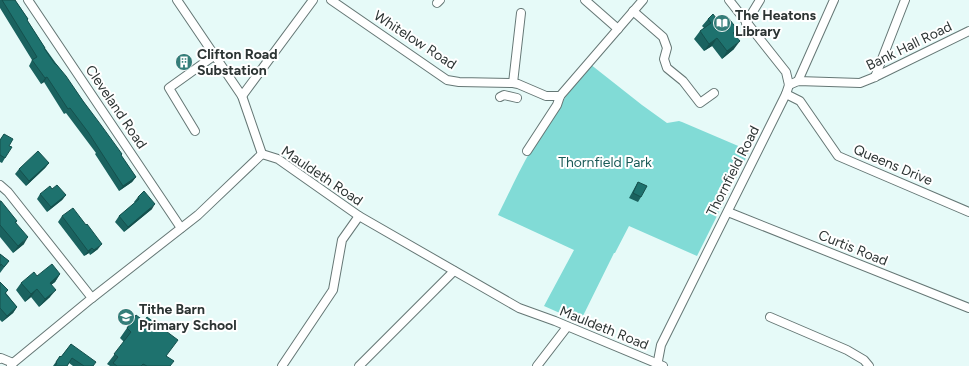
<svg xmlns="http://www.w3.org/2000/svg" width="969" height="366" font-family="Figtree,sans-serif">
<style>
.green{fill:#81dbd6}
.lines{fill:none;stroke-linecap:round;stroke-linejoin:round}
.minor-casing{stroke:#657775;stroke-width:10}
.minor{stroke:#fff;stroke-width:8}
.wall{fill:#1a625f}
.shaded-wall{fill:#15504d}
.building{fill:#1e726e;stroke:#15504d}
.labels{text-anchor:middle;dominant-baseline:central;stroke-width:4;stroke-linejoin:round;paint-order:stroke}
.poi-label{font-size:14px;font-weight:bold;fill:#2c3433;stroke:#fff;text-anchor:start}
.street-label{font-size:14px;fill:#2c3433;stroke:#fff}
.park-label{font-size:14px;fill:#1b5b58;stroke:#fff}
</style>
<rect width="100%" height="100%" fill="#e6faf8"/>
<path class="green" d="M590,64L642,105L667,123L679,121L682,122L750,151L749,152L697,256L629,226L615,253H614L580,322L544,306L574,250L498,215C509,193 519,171 531,150C548,120 569,92 590,64Z"/>
<g class="lines">
<g class="minor-casing">
<g id="minor">
<path d="M28,0L181,228"/>
<path d="M177,0L242,96L262,154"/>
<path d="M331,0L447,80L459,82L513,83L518,84L546,96H560"/>
<path d="M585,0L618,29"/>
<path d="M437,3L440,0"/>
<path d="M633,11L663,37L667,48L664,59L667,68L683,81L700,103L714,93"/>
<path d="M746,23L760,0"/>
<path d="M875,77L905,0"/>
<path d="M798,81L834,0"/>
<path d="M513,83L521,13"/>
<path d="M789,85L798,81L860,83L875,77L969,31"/>
<path d="M786,94L800,101L838,156L969,212"/>
<path d="M242,96L313,0"/>
<path d="M500,97L504,95L517,98"/>
<path d="M195,131L169,88L215,55"/>
<path d="M527,151L557,105L560,96L643,0"/>
<path d="M262,154L278,159L359,216L519,308L555,321L663,366"/>
<path d="M0,185L8,192L92,298"/>
<path d="M728,212L969,308"/>
<path d="M770,317L847,350L864,360L869,366"/>
<path d="M0,359L1,358L13,363"/>
<path d="M11,366L13,363L92,298L198,215L262,154"/>
<path d="M282,366L333,290L342,240L359,216"/>
<path d="M359,366L454,271"/>
<path d="M537,366L567,327"/>
<path d="M657,366L661,345L786,94L789,85L786,72L729,0"/>
</g>
</g>
<use href="#minor" class="minor"/>
</g>
<g class="wall">
<path d="M0,0H15L28,19L27,20L45,48L83,101L136,177L132,182L119,191L95,154L96,153L66,113L64,114L44,82L41,84L29,66L32,60L0,8Z"/>
<path d="M708,19L719,22L734,34V49L722,59L712,46L704,51L694,39L700,31L704,28L702,26Z"/>
<path d="M4,134L9,146L5,158L2,163L0,162V140Z"/>
<path d="M49,163L45,168L26,186L15,174L19,169Z"/>
<path d="M638,182L641,197L638,202L629,198L635,187Z"/>
<path d="M52,189L66,195L62,200L47,212L37,199L40,194Z"/>
<path d="M138,197L152,209L124,232L115,222L119,216L135,203L134,202Z"/>
<path d="M0,201L17,221L16,223L24,244L13,253L0,237Z"/>
<path d="M62,216L98,249L90,255L89,253L84,256L58,222Z"/>
<path d="M0,254L9,261L0,273Z"/>
<path d="M60,274L55,282L51,285L50,297L39,307L31,297L25,302L16,290L21,283L37,276Z"/>
<path d="M0,282L8,290L6,293L17,307L13,313L2,322L0,320Z"/>
<path d="M136,315L167,356L170,366H110L107,364L124,342L120,338Z"/>
<path d="M71,344L93,366H73L69,363L67,366H53L60,356L61,357Z"/>
</g>
<g class="shaded-wall">
<path d="M717,38L712,46L704,51L709,44Z"/>
<path d="M740,41L734,49L722,59L727,51Z"/>
<path d="M47,77L44,82L41,84L45,78Z"/>
<path d="M49,163L45,168L26,186L29,181Z"/>
<path d="M136,177L132,182L119,191L123,186Z"/>
<path d="M66,195L62,200L47,212L51,207Z"/>
<path d="M155,204L152,209L124,232L128,227Z"/>
<path d="M28,237L24,244L13,253L18,246Z"/>
<path d="M102,244L98,249L90,255L94,250Z"/>
<path d="M92,248L89,253L84,256L88,251Z"/>
<path d="M60,274L55,282L44,290L50,283Z"/>
<path d="M37,289L31,297L25,302L31,294Z"/>
<path d="M56,290L50,297L39,307L45,299Z"/>
<path d="M17,307L13,313L2,322L7,316Z"/>
</g>
<g class="building">
<path d="M2,0H15L28,19L27,20L45,48H44L55,64H56L66,76L83,101L101,125L122,154L121,155L136,177L123,186L99,149L88,132L70,108L68,109L47,77L45,78L32,60L37,57Z"/>
<path d="M713,14L719,22L727,16L737,29L733,33L740,41L727,51L717,38L709,44L700,31L711,23L708,19Z"/>
<path d="M4,134L13,139L9,146L12,147L5,158L0,155V140Z"/>
<path d="M38,151L49,163L29,181L19,169Z"/>
<path d="M638,182L647,186L641,197L633,193Z"/>
<path d="M57,185L66,195L51,207L40,194L50,186L52,189Z"/>
<path d="M144,191L155,204L128,227L119,216L139,199L138,197Z"/>
<path d="M0,201H1L17,221L15,222L28,237L18,246L0,225Z"/>
<path d="M73,208L86,225L87,224L102,244L94,250L92,248L88,251L62,216Z"/>
<path d="M0,254L9,261L4,267L1,264L0,266Z"/>
<path d="M52,264L60,274L50,283L56,290L45,299L37,289L31,294L21,283L34,272L37,276Z"/>
<path d="M0,282L8,290L5,293L17,307L7,316L0,308Z"/>
<path d="M136,315L144,321L147,317L178,340L166,356L174,361L170,366H147L143,364L141,366H117L113,363L118,357L114,354L131,332L127,328Z"/>
<path d="M71,344L96,362L93,366H84L72,358L67,366H55L57,363L56,362L60,356L61,357Z"/>
</g>
<defs>
<g id="library-disc" transform="scale(0.9)"><circle r="9.5" fill="#347d79" stroke="#fff"/><path d="M-6-4Q-3-5.5-.7-3.5V5Q-3 3-6 4ZM6-4Q3-5.5 .7-3.5V5Q3 3 6 4Z" fill="#fff"/></g>
<g id="building-disc" transform="scale(0.9)"><circle r="9.5" fill="#347d79" stroke="#fff"/><path d="M-4-6H4V6H1V3H-1V6H-4ZM-2.5-4.3h1.7v1.8h-1.7ZM.8-4.3h1.7v1.8H.8ZM-2.5-1h1.7V.8h-1.7ZM.8-1h1.7V.8H.8Z" fill="#fff"/></g>
<g id="school-disc" transform="scale(0.9)"><circle r="9.5" fill="#347d79" stroke="#fff"/><path d="M0-5L7-2L0 1L-7-2ZM-4 1L0 2.5L4 1V4Q0 6-4 4Z" fill="#fff"/></g>
</defs>
<g fill-rule="evenodd">
<use href="#library-disc" x="722" y="23"/>
<use href="#building-disc" x="184" y="62"/>
<use href="#school-disc" x="126" y="317"/>
</g>
<g class="labels">
<g class="poi-label">
<text x="735" y="15">The Heatons<tspan x="735" dy="16">Library</tspan></text>
<text x="197" y="54">Clifton Road<tspan x="197" dy="16">Substation</tspan></text>
<text x="139" y="309">Tithe Barn<tspan x="139" dy="16">Primary School</tspan></text>
</g>
<g class="street-label">
<text transform="translate(415 40) rotate(33)">Whitelow Road</text>
<text transform="translate(909 46) rotate(-26)">Bank Hall Road</text>
<text transform="translate(116 107) rotate(56)">Cleveland Road</text>
<text transform="translate(893 165) rotate(23)">Queens Drive</text>
<text transform="translate(733 171) rotate(-63)">Thornfield Road</text>
<text transform="translate(322 176) rotate(34)">Mauldeth Road</text>
<text transform="translate(853 248) rotate(22)">Curtis Road</text>
<text transform="translate(604 328) rotate(22)">Mauldeth Road</text>
</g>
<g class="park-label">
<text x="605" y="162">Thornfield Park</text>
</g>
</g>
</svg>
